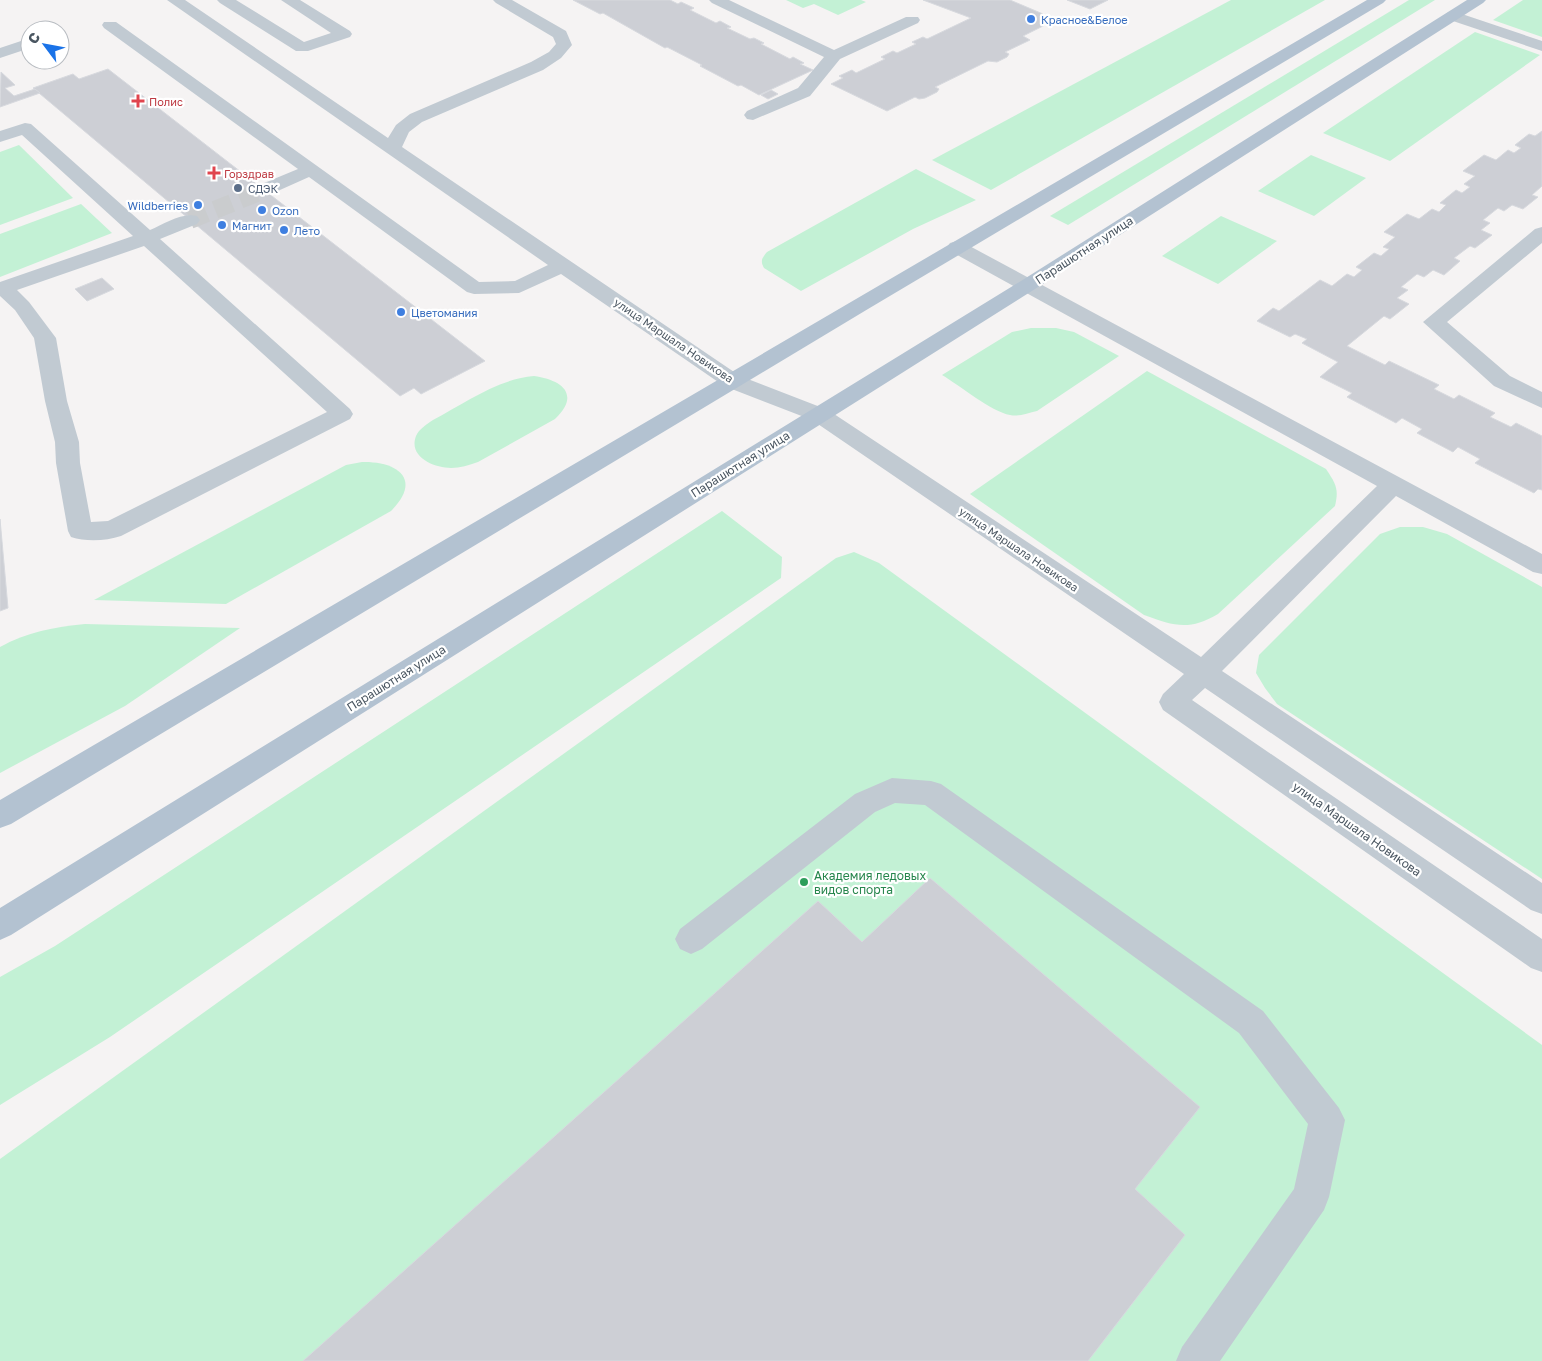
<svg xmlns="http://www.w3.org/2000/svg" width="1542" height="1361" font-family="'Golos Text',sans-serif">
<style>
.green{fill:#c3f1d5}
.building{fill:#cdcfd5;stroke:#d7d9de}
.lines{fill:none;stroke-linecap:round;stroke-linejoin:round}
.minor-tunnel{stroke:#caccce;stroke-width:18;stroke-dasharray:18 9;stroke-linecap:butt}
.minor{fill:#c1cad2;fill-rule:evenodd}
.major{fill:#b3c2d1;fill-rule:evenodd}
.shop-dot{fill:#3f7fe0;stroke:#fff;stroke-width:2}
.health-dot{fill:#e0444e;stroke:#fff;stroke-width:2}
.service-dot{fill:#5c6f8a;stroke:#fff;stroke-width:2}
.leisure-dot{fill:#2e9e5b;stroke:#fff;stroke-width:2}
.labels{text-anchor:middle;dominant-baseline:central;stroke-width:4.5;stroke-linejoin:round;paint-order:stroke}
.far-shop-label{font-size:11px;fill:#366cbe;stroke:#fff;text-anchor:start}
.far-health-label{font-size:11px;fill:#be3a42;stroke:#fff;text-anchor:start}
.far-service-label{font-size:11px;fill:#4e5e75;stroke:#fff;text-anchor:start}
.far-street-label{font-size:11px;fill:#4a5661;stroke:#fff}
.street-label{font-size:12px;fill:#4a5661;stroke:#fff}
.leisure-label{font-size:12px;fill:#27864d;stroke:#fff;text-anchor:start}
</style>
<rect width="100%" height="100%" fill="#f5f3f3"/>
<g class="green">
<path d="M786,0H861L866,2L838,15L814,4L803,8Z"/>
<path d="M1231,0H1325L991,190L932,160Z"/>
<path d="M1409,0H1435L1068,225L1050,216Z"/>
<path d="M1523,0H1542V37L1493,20Z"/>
<path d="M1475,32L1540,55L1390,161L1323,133Z"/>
<path d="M19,145L73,198L0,225V152Z"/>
<path d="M1311,155L1366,178L1314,216L1258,191Z"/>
<path d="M916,169L976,200L913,229L801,291L764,268C760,261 762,258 767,252Z"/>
<path d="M81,204L112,233L0,277V234Z"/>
<path d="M1221,216L1277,241L1218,284L1162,256Z"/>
<path d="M1031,328H1056L1074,332L1119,356L1037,411C1028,413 1019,417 1010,415C992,412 959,385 942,375L1012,332Z"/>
<path d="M1147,371L1326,469C1336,484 1339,489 1335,506L1218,614C1189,631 1174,626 1144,615L970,494Z"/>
<path d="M534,376C562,380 581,394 555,419L478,462C469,465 460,468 451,468C434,468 408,457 416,436C419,429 427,424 433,420C465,403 498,379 534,376Z"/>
<path d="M362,462C397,461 423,479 391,511L226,604L94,600L346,465Z"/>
<path d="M722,511L782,557L781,578L110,1037L0,1105V977L55,946Z"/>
<path d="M1400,527H1423L1447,534L1542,587V879L1277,704L1265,688L1256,673L1259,655L1380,534Z"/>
<path d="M854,552L879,563L1542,1045V1361H0V1159L836,558Z"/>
<path d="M85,624L240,628L125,706L0,773V647C27,632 54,627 85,624Z"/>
</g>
<g class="building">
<path d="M573,0H670L678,4L681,2L694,8L690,10L716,23L720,21L731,27L727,28L750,39L754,38L764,43L761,44L790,59L793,57L804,63L800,64L813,70L759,95L741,85L738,86L700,66L702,65L667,47L665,48L603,13L600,14Z"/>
<path d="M923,0H1010L1043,14L1045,25L1023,36L1030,40L1005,52L1009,54L1007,57L997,62L988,61L935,87L939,89L937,92L925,98L919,99L915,97L887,111L831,84L843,78L839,76L852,70L856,73L885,59L881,57L893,51L897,53L916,44L912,42L923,37L927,39L971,18Z"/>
<path d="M1067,0H1108L1090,9Z"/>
<path d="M108,69L485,361L421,394L414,388L400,396L33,88L73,74L79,79Z"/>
<path d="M1,72L15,85L5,88L14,96L35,89L40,93L0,107Z"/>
<path d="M771,90L778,94L768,99L761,95Z"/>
<path d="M1542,131V186L1532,195L1538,197L1523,209L1512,205L1504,211L1498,208L1483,220L1490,223L1481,230L1492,235L1475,248L1470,246L1454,258L1460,261L1444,275L1433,270L1424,277L1417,274L1401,287L1408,290L1397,298L1409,304L1390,319L1384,316L1347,346L1385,365L1389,361L1439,385L1434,389L1454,399L1459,395L1495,413L1490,417L1511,427L1516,423L1542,436V490L1538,489L1534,493L1475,463L1480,459L1458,447L1453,452L1417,433L1422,429L1402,418L1396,423L1347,397L1352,393L1320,377L1338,362L1302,343L1307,339L1295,334L1290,337L1257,321L1273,308L1279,311L1320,280L1332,286L1347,274L1354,277L1362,270L1356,267L1374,253L1381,256L1389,249L1383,247L1395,237L1384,232L1407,214L1419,219L1432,209L1439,212L1446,205L1440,203L1456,190L1462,193L1470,187L1464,184L1475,176L1463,171L1484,155L1496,160L1508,150L1514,153L1521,148L1515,145L1529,134L1535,136Z"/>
<path d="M102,278L114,289L87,301L75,289Z"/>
<path d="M0,519L8,608L0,611Z"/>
<path d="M930,878L1200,1107L1135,1189L1185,1235L1088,1361H303L818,901L862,942Z"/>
</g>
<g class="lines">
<path class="minor-tunnel" d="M190,220L264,190"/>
<g class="minor">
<path d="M167,0H185L388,138L396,125L410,114L531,62L549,52L556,44L553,37L496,3L493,0H512L566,31L572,45L561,58L543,70L422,122L409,132L402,147L740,376L828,410L1201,657L1377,486L950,251L947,247L950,243L957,241L964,243L1542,554V574L1533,572L1396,496L1222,671L1542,883V914L1531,910L1205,688L1192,700L1542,939V972L1531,968L1163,710L1159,702L1163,694L1184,674L812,420L724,386L561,274L519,293L474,294L467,292L309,177L271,194L264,196L257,194L255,190L257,186L298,169L104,28L102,25L104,22H116L479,282L515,281L548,265Z"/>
<path d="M217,0H236L304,42L331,33L281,0H300L350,31L352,34L350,37L308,51H296L220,3Z"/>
<path d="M709,0H729L834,50L906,17H918L920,20L918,23L840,59L810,96L753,120L747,119L744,115L747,111L798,88L824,57L712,3Z"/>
<path d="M1453,11L1542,41V51L1447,19L1445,16L1447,13Z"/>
<path d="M30,38V48L0,58V48Z"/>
<path d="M25,123L31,124L150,230C164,224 182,212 197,216L200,220L197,224L160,239L350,409L353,414L350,419L121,536C106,541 86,542 71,537L68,531L56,463L55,442L45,401L34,338L15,310L0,296V282L133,236L22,135L0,142V131ZM144,246L327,412L108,521L91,522L80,463L79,442L67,401L56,338L29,302L17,290Z"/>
<path d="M1542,227V243L1447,322L1510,376L1542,392V408L1494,386L1423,322L1535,229Z"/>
<path d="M892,778L931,781L941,784L1263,1011L1339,1108L1345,1120L1329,1197L1324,1210L1220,1361H1176L1182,1347L1294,1189L1308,1124L1239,1033L925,805L895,803L875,812L702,949L691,954L680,949L675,939L680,929L855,794Z"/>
</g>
<g class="major">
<path d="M1367,0H1386L1383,3L868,309L11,824L0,828V800Z"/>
<path d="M1467,0H1486L1483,3L1035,289L11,935L0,940V908L1021,281Z"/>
</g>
</g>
<g class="shop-dot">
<circle cx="1031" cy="19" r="5"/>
<circle cx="198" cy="205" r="5"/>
<circle cx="262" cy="210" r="5"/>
<circle cx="222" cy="225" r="5"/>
<circle cx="284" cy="230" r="5"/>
<circle cx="401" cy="312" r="5"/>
</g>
<g class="health-dot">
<path d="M135.5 93.5h5v5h5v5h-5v5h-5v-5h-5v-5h5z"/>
<path d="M211.5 165.5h5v5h5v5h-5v5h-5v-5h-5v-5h5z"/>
</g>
<circle class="service-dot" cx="238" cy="188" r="5"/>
<circle class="leisure-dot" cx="804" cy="882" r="5"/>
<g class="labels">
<g class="far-shop-label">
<text x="1041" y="19">Красное&amp;Белое</text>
<text x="188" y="205" text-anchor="end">Wildberries</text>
<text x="272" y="210">Ozon</text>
<text x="232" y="225">Магнит</text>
<text x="294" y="230">Лето</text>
<text x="411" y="312">Цветомания</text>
</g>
<g class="far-health-label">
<text x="149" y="101">Полис</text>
<text x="224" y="173">Горздрав</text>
</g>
<g class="far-service-label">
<text x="248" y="188">СДЭК</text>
</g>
<g class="far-street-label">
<text transform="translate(674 340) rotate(34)">улица Маршала Новикова</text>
<text transform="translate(1019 549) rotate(34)">улица Маршала Новикова</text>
</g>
<g class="street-label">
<text transform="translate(1084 250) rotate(-33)">Парашютная улица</text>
<text transform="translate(740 464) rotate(-32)">Парашютная улица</text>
<text transform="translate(396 678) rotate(-32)">Парашютная улица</text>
<text transform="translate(1357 829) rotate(35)">улица Маршала Новикова</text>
</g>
<g class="leisure-label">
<text x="814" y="875">Академия ледовых<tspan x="814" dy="14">видов спорта</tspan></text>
</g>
</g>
<g transform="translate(45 45) rotate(302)"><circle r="24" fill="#ffffff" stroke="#b7bbc0"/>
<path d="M0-4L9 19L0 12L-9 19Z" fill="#1a73e8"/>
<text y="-8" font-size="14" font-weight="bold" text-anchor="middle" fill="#4a5661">С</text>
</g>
</svg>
